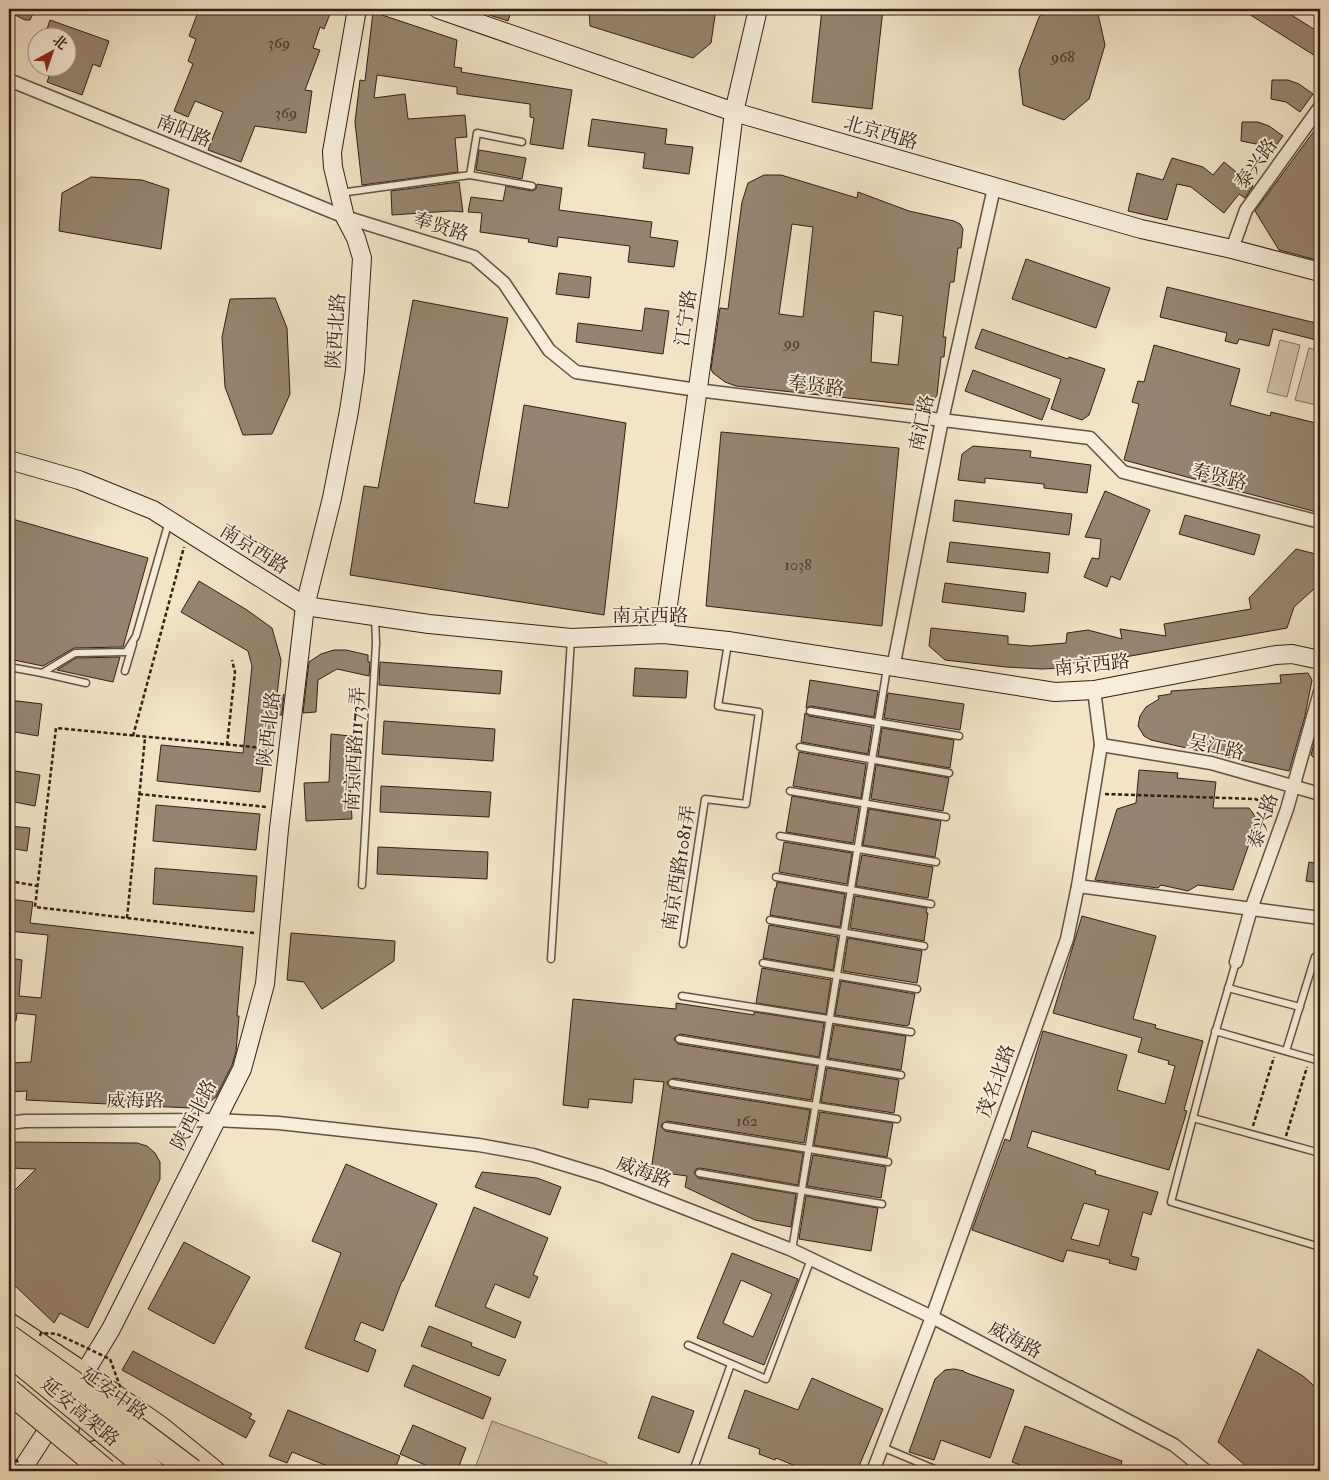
<svg xmlns="http://www.w3.org/2000/svg" width="1329" height="1480" font-family="'IM FELL Double Pica','Noto Serif SC',serif">
<style>
.green{fill:#d2c2a7;stroke:#84705d}
.building{fill:#978470;stroke:#351d13;fill-rule:evenodd}
.lines{fill:none;stroke-linecap:round;stroke-linejoin:round}
.lane-casing{stroke:#644f40;stroke-width:9}
.street-casing{stroke:#644f40;stroke-width:15}
.secondary-casing{stroke:#351d13;stroke-width:20}
.primary-casing{stroke:#351d13;stroke-width:22}
.path{stroke:#351d13;stroke-width:2.5;stroke-dasharray:4 2.5;stroke-linecap:butt}
.lane{stroke:#f7edd9;stroke-width:6}
.street{stroke:#f7edd9;stroke-width:12}
.secondary{stroke:#f7edd9;stroke-width:18}
.primary{stroke:#f2e4c5;stroke-width:20}
.highway-bridge-casing{stroke:#351d13;stroke-width:26;stroke-linecap:butt}
.path-bridge{stroke:#351d13;stroke-width:2.5;stroke-dasharray:4 2.5;stroke-linecap:butt}
.highway-bridge{stroke:#f2e4c5;stroke-width:24}
.labels{text-anchor:middle;dominant-baseline:central;stroke-width:4;stroke-linejoin:round;paint-order:stroke}
.number-label{font-size:16px;fill:#4e372a}
.street-label{font-size:19px;fill:#351d13;stroke:#f7edd9}
</style>
<rect width="100%" height="100%" fill="#f2e4c5"/>
<filter id="stains"><feTurbulence type="fractalNoise" baseFrequency=".004" numOctaves="4"/><feColorMatrix values="0 0 0 0 .2 0 0 0 0 .09 0 0 0 0 .02 0 0 0 .5 -.17"/></filter>
<radialGradient id="worn" r=".72"><stop offset=".6" stop-color="#630" stop-opacity="0"/><stop offset="1" stop-color="#630" stop-opacity=".3"/></radialGradient>
<g class="green">
<path d="M1280,340L1300,345L1287,397L1267,392Z"/>
<path d="M1309,348L1320,351V387L1316,405L1295,400Z"/>
<path d="M492,1421L607,1463L604,1471H474Z"/>
</g>
<g class="building">
<path d="M9,9H35L30,20H25L9,12Z"/>
<path d="M199,9H332L324,29L320,27L313,48L320,50L305,90L312,91L306,133L255,126L241,162L208,150L223,112L195,101L188,117L174,111L193,64L188,61L196,39L189,36Z"/>
<path d="M478,9H512L508,21L477,11Z"/>
<path d="M589,9H716L711,43L693,58L590,26Z"/>
<path d="M822,9H883L872,109L812,102Z"/>
<path d="M1049,9H1086L1098,14L1105,45L1089,99L1064,120L1023,105L1019,70L1039,17Z"/>
<path d="M1241,9H1282L1320,33V59Z"/>
<path d="M373,12L457,40L454,67L462,68L461,72L572,90L563,149L530,144L534,118L530,117V104L457,94V87L377,75L374,98L405,94L408,119L465,115L467,137L455,138L458,172L362,185L355,122L360,80L365,81Z"/>
<path d="M50,20L109,41L100,67L93,64L82,95L47,82L52,68H68V38H44Z"/>
<path d="M1272,80H1288L1299,84L1313,94L1300,112L1286,102L1271,99Z"/>
<path d="M592,119L667,129L665,144L693,147L689,174L643,168L645,153L588,146Z"/>
<path d="M1242,122H1258L1269,126L1283,136L1270,154L1256,144L1241,141Z"/>
<path d="M1320,123V261L1279,250L1255,211Z"/>
<path d="M479,150L526,158L522,179L476,170Z"/>
<path d="M1172,158L1203,167L1213,175L1224,162L1253,186L1245,198L1239,194L1224,213L1191,187L1177,184L1167,220L1128,211L1137,173L1163,180Z"/>
<path d="M764,175H781L857,198L858,192L909,211L954,221L960,224L963,229L961,248H958L954,282H950L943,337H946L944,357H941L937,395L934,400L923,406L736,386L725,382L713,373L711,369L720,308L728,309L742,202L748,183ZM792,224L813,227L803,317L779,314ZM874,311L903,316L898,365L871,362Z"/>
<path d="M91,177L142,180L169,189L161,249L59,231L62,193Z"/>
<path d="M459,182L463,212L451,211L392,215L391,191Z"/>
<path d="M537,184L562,188L559,210L652,222L650,237L678,241L674,267L628,262L630,246L558,237L557,247L528,242L529,239L480,232L482,213L468,212L471,197L503,201L506,186L532,191L536,189Z"/>
<path d="M1026,259L1110,288L1096,328L1012,299Z"/>
<path d="M559,273L591,277L589,298L556,294Z"/>
<path d="M1167,287L1320,324V341L1273,329L1269,346L1239,339L1237,344L1225,341L1227,333L1160,317Z"/>
<path d="M275,298L287,328L290,394L272,434L243,435L225,387L222,337L230,299Z"/>
<path d="M413,300L508,318L474,503L508,508L524,405L626,423L604,615L350,575L364,486L378,488Z"/>
<path d="M645,308L669,311L663,354L576,342L578,323L642,331Z"/>
<path d="M982,329L1068,359L1069,357L1105,369L1089,415L1082,420L1051,409L1061,379L975,348Z"/>
<path d="M1154,345L1240,369L1230,405L1270,416L1271,412L1320,424V513L1124,460L1139,404L1132,402L1138,381L1144,382Z"/>
<path d="M973,370L1050,399L1042,420L965,391Z"/>
<path d="M721,432L899,448L882,626L706,606Z"/>
<path d="M973,446L1031,451L1030,457L1091,465L1087,493L1044,488V484L985,478V483L958,480L962,454Z"/>
<path d="M1105,491L1150,510L1120,580L1111,576L1107,587L1084,577L1092,558L1099,559L1101,539L1085,537Z"/>
<path d="M955,500L1072,514L1069,535L953,521Z"/>
<path d="M1185,515L1260,535L1254,555L1179,534Z"/>
<path d="M9,518L148,558L123,647L74,648L43,666L9,659Z"/>
<path d="M950,542L1050,553L1048,573L947,562Z"/>
<path d="M1296,549L1320,555V587L1314,589L1294,607L1287,628L1125,657V655L1066,664V668L1042,669L1006,667L945,660L929,646L931,628L1008,636V644L1030,646L1066,643L1067,633L1088,630L1122,639L1120,629L1166,636L1164,624L1251,609L1249,598Z"/>
<path d="M199,581L247,610L272,628L281,660L276,704L284,694L282,715H275L272,741L266,740L260,792L157,781L161,745L243,753L252,666L248,651L181,612Z"/>
<path d="M945,583L1026,593L1024,612L942,602Z"/>
<path d="M334,650H346L368,655V662H370L369,676L337,669L318,680L316,712L303,713L309,662L321,654Z"/>
<path d="M120,657L113,682L57,670L76,658Z"/>
<path d="M380,662L502,671L500,694L379,685Z"/>
<path d="M635,668L688,671L686,698L633,696Z"/>
<path d="M1308,673L1312,680L1305,716L1289,771L1151,740L1144,736L1138,726L1140,716L1146,707L1159,699L1158,696L1171,694V691L1281,683L1280,675Z"/>
<path d="M810,680L878,691L874,717L811,706L806,708Z"/>
<path d="M888,693L964,704L960,730L884,718Z"/>
<path d="M9,700L42,704L38,736L9,731Z"/>
<path d="M805,713L809,716L872,727L868,754L801,742Z"/>
<path d="M384,721L495,729L493,761L382,754Z"/>
<path d="M1320,721V764L1311,755Z"/>
<path d="M882,728L954,740L950,768L878,756Z"/>
<path d="M331,734L360,737L359,784H350L352,819L306,821L304,783L329,782Z"/>
<path d="M799,752L866,764L861,798L793,786Z"/>
<path d="M876,765L949,778L943,811L871,799Z"/>
<path d="M9,770L40,775L35,806L9,801Z"/>
<path d="M1139,770L1178,773L1177,778L1216,782L1213,808H1249L1253,813L1257,821L1233,890L1198,885L1188,891L1161,885L1158,888L1095,880L1117,809L1136,803Z"/>
<path d="M381,786L491,792L489,817L380,812Z"/>
<path d="M792,796L859,808L853,843L786,832Z"/>
<path d="M156,805L260,814L256,850L153,841Z"/>
<path d="M869,809L941,821L935,857L863,845Z"/>
<path d="M9,826L30,828L27,851L9,848Z"/>
<path d="M784,842L852,853L847,884L779,872Z"/>
<path d="M378,847L488,852L487,879L377,874Z"/>
<path d="M862,855L933,867L928,898L856,886Z"/>
<path d="M1309,862L1320,864V883L1306,881Z"/>
<path d="M155,868L257,876L254,912L153,904Z"/>
<path d="M777,882L845,894L840,927L770,915L775,888H776Z"/>
<path d="M855,896L927,908L926,913H928L924,941L850,928Z"/>
<path d="M9,899L33,902L30,923L243,947L237,1016H239L236,1052L232,1065L216,1097L206,1105L190,1108L26,1100L27,1091L9,1092V1063L31,1062L36,1015L17,1013L16,1021L9,1020V958L22,960L19,996L41,998L48,935L9,931Z"/>
<path d="M1082,916L1156,936L1133,1019L1156,1025L1155,1028L1203,1041L1184,1110L1187,1111L1169,1170L1032,1131L1027,1147L1096,1171L1095,1174L1158,1192L1151,1215L1143,1212L1131,1256L1139,1258L1136,1270L1109,1263L1110,1260L1067,1250L1063,1262L972,1230L1005,1139L1010,1141L1043,1031L1127,1055L1117,1090L1165,1104L1175,1066L1168,1064L1169,1061L1138,1052L1142,1038L1053,1013ZM1084,1203L1109,1210L1099,1246L1071,1239Z"/>
<path d="M769,925L838,937L833,970L763,958Z"/>
<path d="M291,933L395,941L394,961L322,1009L304,982L287,980Z"/>
<path d="M848,938L922,951L917,983L843,971Z"/>
<path d="M762,968L831,980L826,1014L756,1003Z"/>
<path d="M841,981L915,994L909,1025H908L907,1026L835,1015Z"/>
<path d="M573,999L676,1009V1003L754,1015V1012L824,1023L819,1057L680,1034L674,1038L675,1041L678,1044L817,1066L811,1100L673,1078L667,1082L668,1085L671,1088L810,1110L804,1143L667,1121L661,1125L662,1128L665,1131L803,1153L798,1185L700,1168L696,1169L694,1173L698,1178L796,1194L791,1227L755,1220L685,1187L687,1176L651,1171L664,1082L634,1079L632,1103L589,1099L588,1108L563,1105Z"/>
<path d="M834,1025L906,1036L901,1070L828,1058Z"/>
<path d="M827,1068L899,1080L894,1113L821,1102Z"/>
<path d="M820,1112L893,1123L887,1157L814,1145Z"/>
<path d="M9,1142L137,1143L147,1146L155,1153L160,1162V1179L88,1328L60,1313L54,1323L9,1280V1196L36,1169L9,1168Z"/>
<path d="M813,1155L886,1167L881,1198L807,1186Z"/>
<path d="M346,1164L437,1204L403,1281H402L383,1331L361,1322L354,1340L376,1350L368,1372L305,1348L341,1253L312,1241Z"/>
<path d="M482,1172L537,1178L561,1187L550,1215L475,1187Z"/>
<path d="M806,1196L878,1208L871,1251L799,1239Z"/>
<path d="M474,1207L548,1238L533,1275L538,1277L529,1298L495,1284L485,1307L521,1322L515,1338L435,1306Z"/>
<path d="M184,1242L250,1277L214,1344L148,1309Z"/>
<path d="M732,1253L798,1279L764,1365L697,1338ZM741,1280L772,1294L753,1337L723,1323Z"/>
<path d="M429,1326L472,1343L471,1346L506,1360L499,1376L421,1346Z"/>
<path d="M1258,1349L1303,1376L1320,1391V1471H1252L1218,1442Z"/>
<path d="M133,1351L252,1414L249,1418L255,1421L246,1438L122,1370Z"/>
<path d="M413,1365L491,1398L483,1419L404,1386Z"/>
<path d="M954,1369L964,1371V1372L1014,1390L990,1458L941,1440L934,1460L909,1452L935,1379L945,1370Z"/>
<path d="M812,1378L883,1409L857,1471H808L776,1458L775,1460L759,1454L760,1449L728,1438L745,1390L798,1410Z"/>
<path d="M652,1396L694,1411L679,1453L638,1438Z"/>
<path d="M288,1410L400,1456L394,1471H334L335,1469L292,1452L287,1463L269,1456Z"/>
<path d="M413,1425L466,1448L457,1471H439L400,1454Z"/>
<path d="M1025,1426L1122,1461L1119,1471H1024L1026,1467L1012,1462Z"/>
</g>
<g class="lines">
<g class="lane-casing">
<g id="lane">
<path d="M470,175L477,133L522,142"/>
<path d="M340,193L470,175L532,186"/>
<path d="M9,667L42,673L75,653L126,652L136,636L169,521"/>
<path d="M125,671L133,644"/>
<path d="M42,673L86,683"/>
<path d="M810,711L959,736"/>
<path d="M800,747L949,773"/>
<path d="M790,791L946,817"/>
<path d="M780,836L936,862"/>
<path d="M776,877L931,904"/>
<path d="M362,885L376,643L375,616"/>
<path d="M770,920L924,946"/>
<path d="M683,944L705,799L746,804L759,712L718,706L728,643"/>
<path d="M551,959L571,639"/>
<path d="M1236,962L1214,1037L1171,1202L1320,1247"/>
<path d="M763,963L917,989"/>
<path d="M1228,988L1300,1007"/>
<path d="M682,996L911,1032"/>
<path d="M1215,1031L1320,1061"/>
<path d="M679,1039L901,1075"/>
<path d="M1286,1051L1315,957"/>
<path d="M672,1083L897,1119"/>
<path d="M1193,1118L1320,1153"/>
<path d="M666,1126L888,1162"/>
<path d="M699,1173L882,1204"/>
<path d="M792,1250L887,668"/>
<path d="M688,1345L766,1379L811,1259"/>
<path d="M882,1447L939,1471"/>
<path d="M693,1471L731,1364"/>
</g>
</g>
<g class="street-casing">
<g id="street">
<path d="M9,80L345,217L474,257L504,283L549,350L576,372L697,390L1090,438L1123,472L1320,522"/>
<path d="M1232,249L1246,210L1320,107"/>
<path d="M893,668L942,420L994,188"/>
<path d="M1101,745L1211,763L1320,794"/>
<path d="M1078,886L1320,918"/>
<path d="M1236,962L1251,909L1287,809L1320,692"/>
<path d="M9,1123L25,1121L215,1120L279,1123L479,1145L533,1155L602,1176L792,1250L932,1317L1174,1445L1206,1471"/>
<path d="M873,1471L932,1317L1067,939L1078,886L1101,745L1094,690"/>
</g>
</g>
<g class="secondary-casing">
<g id="secondary">
<path d="M438,9L734,112L1141,229L1232,249L1320,272"/>
<path d="M9,460L79,480L153,510L305,606L429,624L571,638L664,634L728,641L1055,692L1094,690L1276,655L1292,654L1320,660"/>
<path d="M664,634L716,257L734,112L758,9"/>
<path d="M77,1385L111,1329L242,1069L265,984L279,829L305,606L332,498L349,411L355,371L362,258L356,238L345,217L333,167L332,152L357,9"/>
<path d="M21,1471L56,1417"/>
</g>
</g>
<g class="primary-casing">
<g id="primary">
<path d="M9,1323L84,1373L161,1427L215,1471"/>
<path d="M9,1372L29,1387L69,1428"/>
<path d="M95,1451L120,1471"/>
</g>
</g>
<g class="path">
<path d="M133,736L184,547"/>
<path d="M227,745L235,672L232,660"/>
<path d="M139,794L267,807"/>
<path d="M1105,794L1255,799L1275,806"/>
<path d="M9,881L38,886"/>
<path d="M127,918L145,738"/>
<path d="M254,933L35,907L56,728L274,749"/>
<path d="M1253,1126L1274,1057"/>
<path d="M1286,1136L1307,1067"/>
</g>
<use href="#lane" class="lane"/>
<use href="#street" class="street"/>
<use href="#secondary" class="secondary"/>
<use href="#primary" class="primary"/>
<g class="highway-bridge-casing">
<g id="highway-bridge">
<path d="M9,1337L103,1404L192,1471"/>
<path d="M22,1364L152,1471"/>
<path d="M9,1391L105,1471"/>
</g>
</g>
<g class="path-bridge">
<path d="M40,1336L41,1333L57,1334L110,1359L121,1389L119,1393"/>
<path d="M9,1448L23,1471"/>
</g>
<use href="#highway-bridge" class="highway-bridge"/>
</g>
<g class="labels">
<g class="number-label">
<text x="279" y="43">369</text>
<text x="1063" y="57">968</text>
<text x="286" y="113">369</text>
<text x="792" y="343">99</text>
<text x="798" y="565">1038</text>
<text x="747" y="1121">162</text>
</g>
<g class="street-label">
<text transform="translate(184 131) rotate(22)">南阳路</text>
<text transform="translate(881 133) rotate(16)">北京西路</text>
<text transform="translate(1256 164) rotate(-54)">泰兴路</text>
<text transform="translate(441 227) rotate(17)">奉贤路</text>
<text transform="translate(686 318) rotate(-82)">江宁路</text>
<text transform="translate(336 331) rotate(-86)">陕西北路</text>
<text transform="translate(816 386) rotate(7)">奉贤路</text>
<text transform="translate(922 423) rotate(-78)">南汇路</text>
<text transform="translate(1219 477) rotate(14)">奉贤路</text>
<text transform="translate(254 549) rotate(32)">南京西路</text>
<text x="650" y="616">南京西路</text>
<text transform="translate(1092 665) rotate(-6)">南京西路</text>
<text transform="translate(269 729) rotate(-83)">陕西北路</text>
<text transform="translate(1216 747) rotate(13)">吴江路</text>
<text transform="translate(355 749) rotate(-87)">南京西路1173弄</text>
<text transform="translate(1263 821) rotate(-71)">泰兴路</text>
<text transform="translate(679 868) rotate(-81)">南京西路1081弄</text>
<text transform="translate(996 1081) rotate(-70)">茂名北路</text>
<text x="135" y="1101">威海路</text>
<text transform="translate(194 1115) rotate(-63)">陕西北路</text>
<text transform="translate(644 1172) rotate(21)">威海路</text>
<text transform="translate(1015 1340) rotate(28)">威海路</text>
<text transform="translate(114 1394) rotate(35)">延安中路</text>
<text transform="translate(80 1412) rotate(40)">延安高架路</text>
</g>
</g>
<rect width="1329" height="1480" fill="none" stroke="#f2e4c5" stroke-width="30"/>
<rect x="10" y="10" width="1309" height="1460" fill="none" stroke="#351d13" stroke-width="2.5"/>
<rect x="15" y="15" width="1299" height="1450" fill="none" stroke="#351d13"/>
<g transform="translate(52 52) rotate(40)"><circle r="24" fill="#f7edd9" stroke="#a99a8a"/>
<path d="M0-4L9 19L0 12L-9 19Z" fill="#8f2418"/>
<text y="-8" font-size="14" font-weight="bold" text-anchor="middle" fill="#351d13">北</text>
</g>
<rect width="100%" height="100%" filter="url(#stains)"/>
<rect width="100%" height="100%" fill="url(#worn)"/>
</svg>
